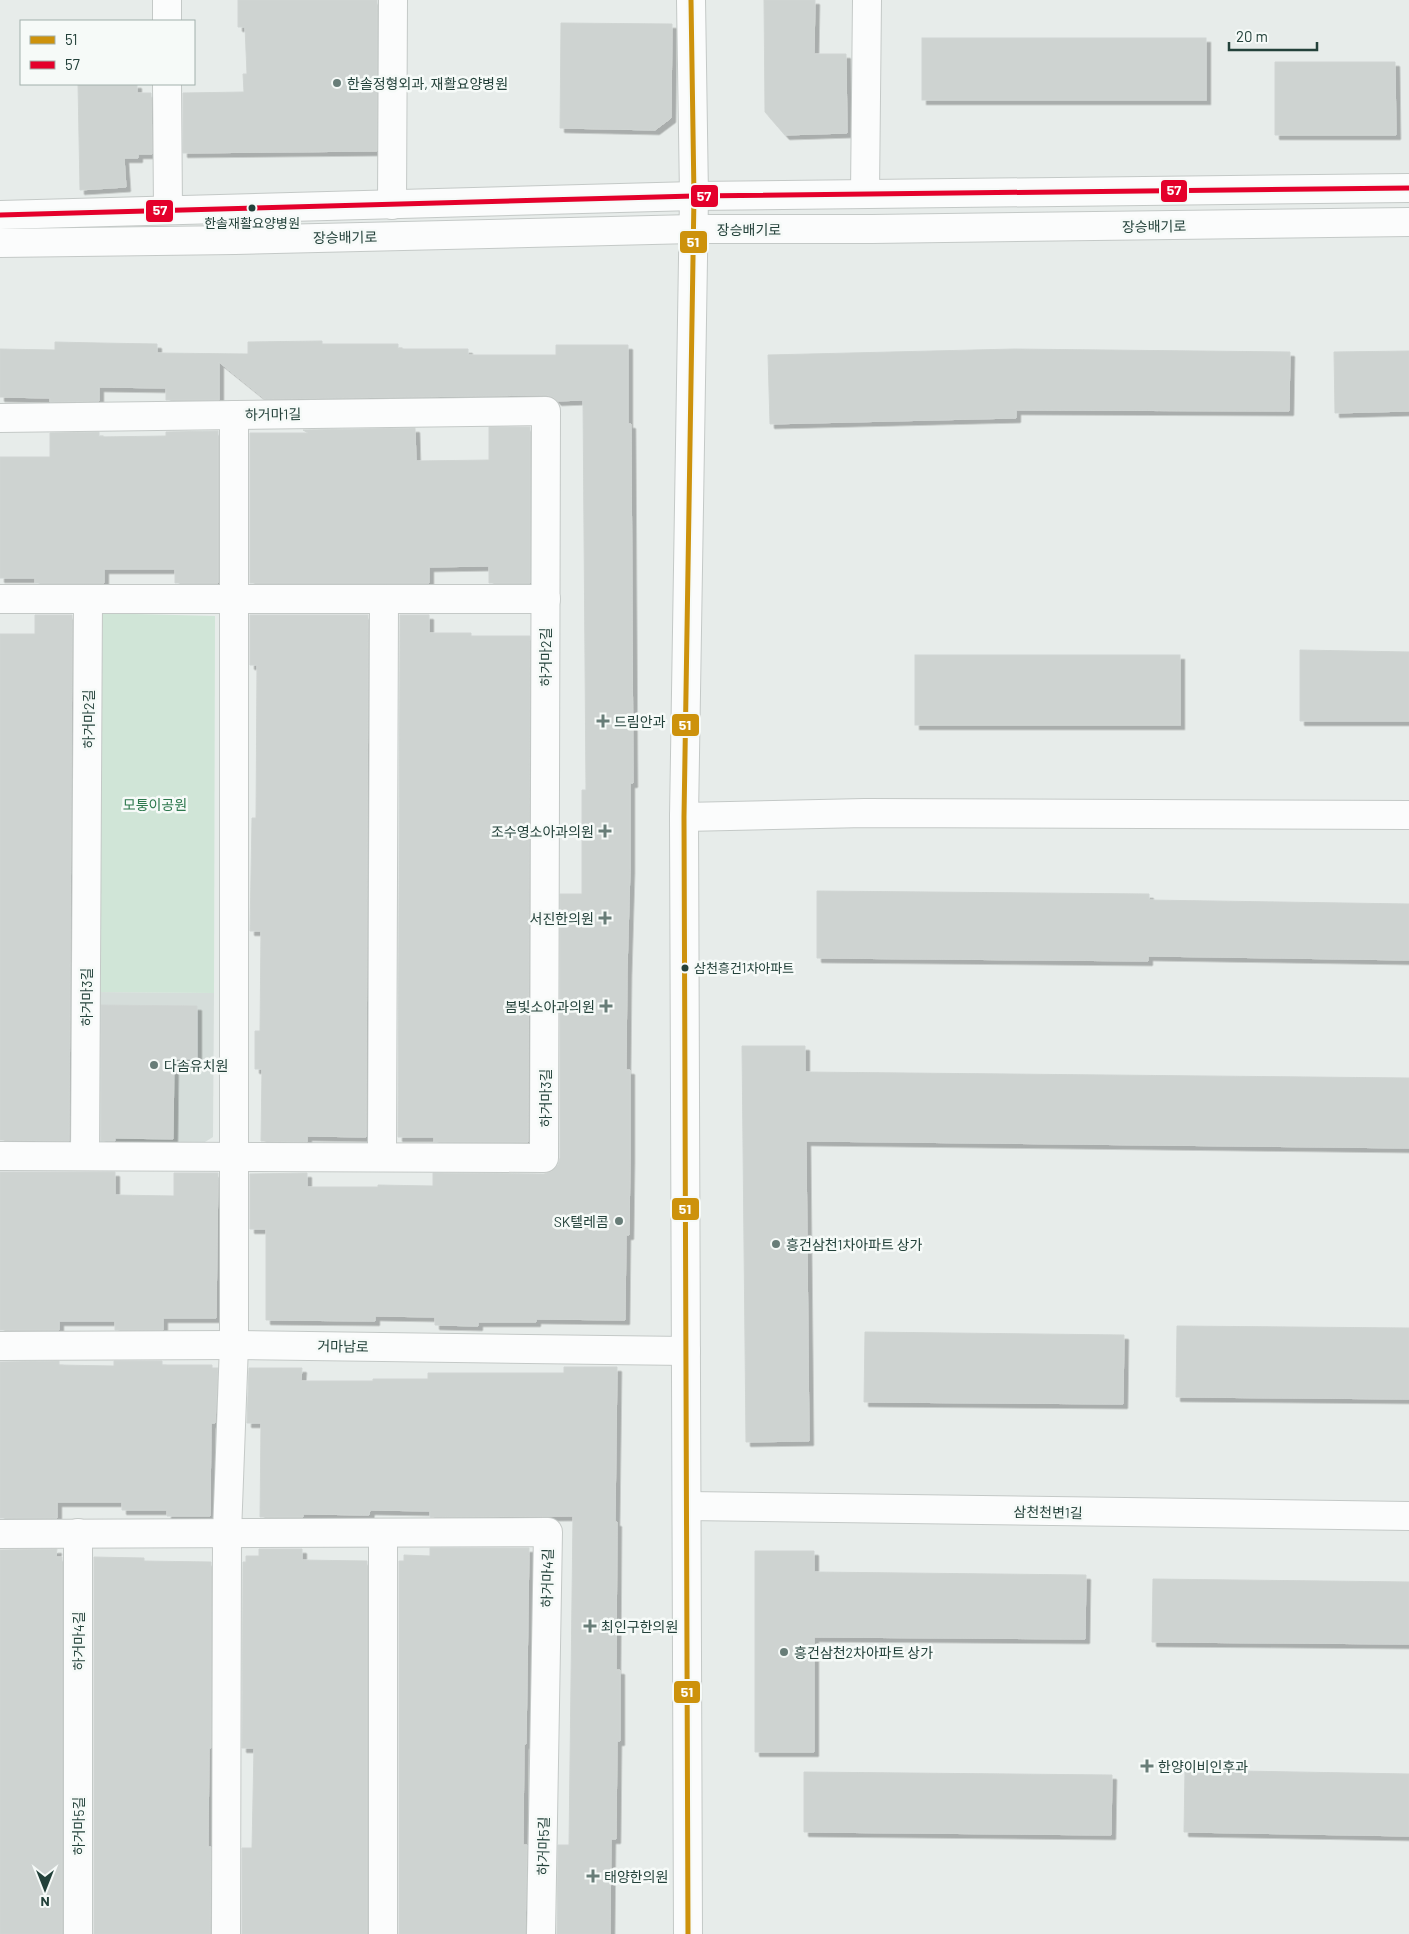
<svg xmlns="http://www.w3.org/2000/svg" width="1409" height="1934" font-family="Barlow,'Noto Sans KR',sans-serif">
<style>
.built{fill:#d5ddda}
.green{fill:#d0e5d7}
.building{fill:#ced3d1;stroke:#d0d5d3;filter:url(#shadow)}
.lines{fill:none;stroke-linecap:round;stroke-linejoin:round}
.minor-casing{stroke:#c4c9c7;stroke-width:30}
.tertiary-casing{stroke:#c4c9c7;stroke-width:30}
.minor{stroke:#fbfcfc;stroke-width:28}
.tertiary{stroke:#fbfcfc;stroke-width:28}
.bus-1-casing{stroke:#f6faf8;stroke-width:9}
.bus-2-casing{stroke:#f6faf8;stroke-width:9}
.bus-1{stroke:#cd920c;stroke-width:5}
.bus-2{stroke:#e4002b;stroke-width:5}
.poi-dot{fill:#687d78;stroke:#f6faf8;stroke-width:2}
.bus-dot{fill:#23413a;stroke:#f6faf8;stroke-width:2}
.labels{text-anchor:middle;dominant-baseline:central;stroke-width:5;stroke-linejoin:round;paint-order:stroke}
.bus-label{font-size:13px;fill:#23413a;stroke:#f6faf8}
.poi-label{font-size:14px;fill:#23413a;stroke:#f6faf8;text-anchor:start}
.street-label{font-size:14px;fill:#23413a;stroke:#f6faf8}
.park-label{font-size:14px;fill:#2d784d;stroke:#f6faf8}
.line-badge{stroke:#f6faf8;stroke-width:2}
.badge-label{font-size:14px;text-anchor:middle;font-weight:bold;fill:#fff}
</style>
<defs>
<filter id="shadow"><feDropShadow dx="4.5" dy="4.5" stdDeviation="0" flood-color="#0004"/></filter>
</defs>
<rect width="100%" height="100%" fill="#e7ecea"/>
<path class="built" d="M95,992L214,993L213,1137L197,1147H99L93,1139Z"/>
<path class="green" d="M95,613L215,616L214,993L95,992Z"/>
<g class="building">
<path d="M238,0H377V151L183,153V93L244,92L243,74H247L245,27H238Z"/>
<path d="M764,0H815L814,54H846L847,133L785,135L765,112Z"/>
<path d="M561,23L672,24L671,118L655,130L560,128Z"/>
<rect x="922" y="38" width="284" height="62"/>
<path d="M1275,62H1395L1396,135H1275Z"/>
<path d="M78,84H137V93H151L152,154H138V158H124L126,187L80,190Z"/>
<path d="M322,341V344H398V349H468V355H556V345H628V424H631L633,783H630V869L627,971L626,1070H630V1159L629,1235H626L625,1320L536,1319V1322H478V1326L435,1325V1317L375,1316V1321L266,1320V1229H250V1174L307,1173V1187H378V1185L433,1186V1173L544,1174L552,1171L558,1165L560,1158V894H582V790H586L583,400L557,401L553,397L546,395L265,399L219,362V400H166V388L99,387V401L50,402V398L0,397V349L55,350V342L100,343L157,344V353L248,354V342Z"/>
<path d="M1014,349L1290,352L1289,411L1016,410V418L770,424L768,355Z"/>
<path d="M1409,351V411L1335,413L1334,352Z"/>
<path d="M489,427H530V583H489V566L429,567V583H250V433H308L303,430L415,428L416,461L489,460Z"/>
<path d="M218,431V583H175V569H104V583H35V578H0V457H50V433L99,432V437L166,436V432Z"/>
<path d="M35,615H72L69,1141L0,1140V634H35Z"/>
<path d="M250,615H368L366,1137L307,1136V1142L261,1141L262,1069H255V1031H260L261,931H250L252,818H256L257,665H250Z"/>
<path d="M400,615H429V633H471V636H530L528,1142H434V1137H398Z"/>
<path d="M1300,650L1409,652V721H1300Z"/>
<rect x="915" y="655" width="265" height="70"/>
<path d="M817,891L1149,894V900L1409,904V960L1148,956V961L817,958Z"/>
<path d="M101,1005L197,1006V1059H174L173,1139L115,1138V1141H101Z"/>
<path d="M742,1046H805V1072L1409,1078V1148L806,1141L809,1441L746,1442Z"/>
<path d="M0,1172H115V1195L174,1196V1173H218L216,1318H163V1330H115V1321H59V1330H0Z"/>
<path d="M1177,1326L1409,1328V1399L1176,1397Z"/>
<path d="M865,1332L1124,1335L1123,1404L864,1402Z"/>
<path d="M59,1361V1365L114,1366V1361H162V1365H212V1368H218L215,1423H211L210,1516H167V1510H122V1502H57V1518H0V1362Z"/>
<path d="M564,1367H617L615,1522H617L616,1670H620V1741H617L616,1839H611L610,1934H557L558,1845H569L573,1516L430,1517V1511L370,1510L369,1515L303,1514V1517H260L261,1423H247L249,1368H302L301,1381H373V1379H428V1373H564Z"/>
<path d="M430,1548H529L526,1744H524L523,1845H527L525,1934H399V1561H404V1555L430,1556Z"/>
<path d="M57,1549L56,1557H62V1934H0V1550Z"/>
<path d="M259,1549H302V1560L367,1561V1934H242V1848H252L254,1748H242L243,1562H246V1556H259Z"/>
<path d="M755,1551H814V1572L1086,1575L1085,1639L814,1637V1752H755Z"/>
<path d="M94,1557L144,1558V1561L211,1562V1748H209L208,1847H211L210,1934H94Z"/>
<path d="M1153,1579L1409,1582V1644L1152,1642Z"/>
<path d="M1185,1770L1409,1774V1836L1184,1832Z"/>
<path d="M804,1772L1112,1775L1111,1835L804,1832Z"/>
</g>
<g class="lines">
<g class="minor-casing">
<g id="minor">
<path d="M167,0V21"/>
<path d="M691,0L694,196"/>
<path d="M167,84L168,210"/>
<path d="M865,193L867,0"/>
<path d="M392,205L393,0"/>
<path d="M0,418L546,411L544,1158L0,1156"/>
<path d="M0,599H546"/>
<path d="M684,817L865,813L1409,815"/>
<path d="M85,1156L88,599"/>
<path d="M382,1157L384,599"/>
<path d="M0,1346L234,1345L686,1351"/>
<path d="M687,1506L1409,1516"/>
<path d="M78,1533V1934"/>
<path d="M383,1533V1934"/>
<path d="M0,1534L548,1532L541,1934"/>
<path d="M226,1934L227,1533L234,1345V415"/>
</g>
</g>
<g class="tertiary-casing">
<g id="tertiary">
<path d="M0,215L694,196L1409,188"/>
<path d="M0,243L235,240L693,229H872L1409,222"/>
<path d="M688,1934L684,817L694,196"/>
</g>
</g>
<use href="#minor" class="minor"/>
<use href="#tertiary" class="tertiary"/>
<g class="bus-1-casing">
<path id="bus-1" d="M688,1934L684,817L694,196L691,0"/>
</g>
<g class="bus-2-casing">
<path id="bus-2" d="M0,215L694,196L1409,188"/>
</g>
<use href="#bus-1" class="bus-1"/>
<use href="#bus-2" class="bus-2"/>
</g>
<g class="poi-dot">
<circle cx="337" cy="83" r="5"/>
<path d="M600.5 713.5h5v5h5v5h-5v5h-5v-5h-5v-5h5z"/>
<path d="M602.5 823.5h5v5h5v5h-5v5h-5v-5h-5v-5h5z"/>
<path d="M602.5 910.5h5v5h5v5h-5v5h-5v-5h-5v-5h5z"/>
<path d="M603.5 998.5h5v5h5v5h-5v5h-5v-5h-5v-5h5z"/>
<circle cx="154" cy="1065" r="5"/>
<circle cx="619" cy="1221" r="5"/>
<circle cx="776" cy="1244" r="5"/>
<path d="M587.5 1618.5h5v5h5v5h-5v5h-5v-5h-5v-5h5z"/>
<circle cx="784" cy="1652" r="5"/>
<path d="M1144.5 1758.5h5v5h5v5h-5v5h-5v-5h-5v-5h5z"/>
<path d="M590.5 1868.5h5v5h5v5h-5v5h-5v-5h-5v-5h5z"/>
</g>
<g class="bus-dot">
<circle cx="252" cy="208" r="4.5"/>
<circle cx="685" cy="968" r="4.5"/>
</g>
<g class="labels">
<g class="bus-label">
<text x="252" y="223">한솔재활요양병원</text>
<text x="694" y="968" text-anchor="start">삼천흥건1차아파트</text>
</g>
<g class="poi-label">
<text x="347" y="83">한솔정형외과, 재활요양병원</text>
<text x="614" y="721">드림안과</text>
<text x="594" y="831" text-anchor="end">조수영소아과의원</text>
<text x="594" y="918" text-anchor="end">서진한의원</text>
<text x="595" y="1006" text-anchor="end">봄빛소아과의원</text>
<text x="164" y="1065">다솜유치원</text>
<text x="609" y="1221" text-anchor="end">SK텔레콤</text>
<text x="786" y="1244">흥건삼천1차아파트 상가</text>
<text x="601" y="1626">최인구한의원</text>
<text x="794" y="1652">흥건삼천2차아파트 상가</text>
<text x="1158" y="1766">한양이비인후과</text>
<text x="604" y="1876">태양한의원</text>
</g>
<g class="street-label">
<text transform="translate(1154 226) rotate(-1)">장승배기로</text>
<text x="749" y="229">장승배기로</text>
<text transform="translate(345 237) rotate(-1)">장승배기로</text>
<text transform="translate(273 414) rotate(-1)">하거마1길</text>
<text transform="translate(545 657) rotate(-90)">하거마2길</text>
<text transform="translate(88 719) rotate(-90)">하거마2길</text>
<text transform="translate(86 997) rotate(-90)">하거마3길</text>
<text transform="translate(545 1098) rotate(-90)">하거마3길</text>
<text transform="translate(343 1346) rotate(1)">거마남로</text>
<text transform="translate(1048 1512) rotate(1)">삼천천변1길</text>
<text transform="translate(547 1578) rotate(-89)">하거마4길</text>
<text transform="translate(78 1641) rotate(-90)">하거마4길</text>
<text transform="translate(78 1826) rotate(-90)">하거마5길</text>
<text transform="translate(543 1846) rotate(-89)">하거마5길</text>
</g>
<g class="park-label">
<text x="155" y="804">모퉁이공원</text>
</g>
</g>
<g class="line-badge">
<rect x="1160" y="179" width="28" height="24" rx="5" fill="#e4002b"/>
<rect x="690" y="184" width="29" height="24" rx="5" fill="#e4002b"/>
<rect x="145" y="199" width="29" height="24" rx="5" fill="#e4002b"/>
<rect x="679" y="230" width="29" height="24" rx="5" fill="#cd920c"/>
<rect x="671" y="713" width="29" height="24" rx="5" fill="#cd920c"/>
<rect x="671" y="1197" width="29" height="24" rx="5" fill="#cd920c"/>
<rect x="673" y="1680" width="28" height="24" rx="5" fill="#cd920c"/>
</g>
<g class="badge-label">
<text x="1174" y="195">57</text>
<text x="704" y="201">57</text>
<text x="160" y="215">57</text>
<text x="693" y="247">51</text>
<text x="685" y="730">51</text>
<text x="685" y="1214">51</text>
<text x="687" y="1697">51</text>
</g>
<rect x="20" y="20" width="175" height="65" fill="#f6faf8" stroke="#a2b0ac"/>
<rect x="30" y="36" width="25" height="8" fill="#cd920c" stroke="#a2b0ac"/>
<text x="65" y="45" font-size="15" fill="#23413a">51</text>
<rect x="30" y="61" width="25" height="8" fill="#e4002b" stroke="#a2b0ac"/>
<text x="65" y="70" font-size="15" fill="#23413a">57</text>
<g transform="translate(45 1889) rotate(180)" stroke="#f6faf8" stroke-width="4" paint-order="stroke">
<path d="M0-4L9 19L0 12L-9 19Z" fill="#23413a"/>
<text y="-8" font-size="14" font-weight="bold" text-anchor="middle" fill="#23413a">N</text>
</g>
<path d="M1229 42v8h88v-8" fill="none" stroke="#23413a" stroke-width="2.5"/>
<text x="1236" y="42" font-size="15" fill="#23413a" stroke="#f6faf8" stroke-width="4" paint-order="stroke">20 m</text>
</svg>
